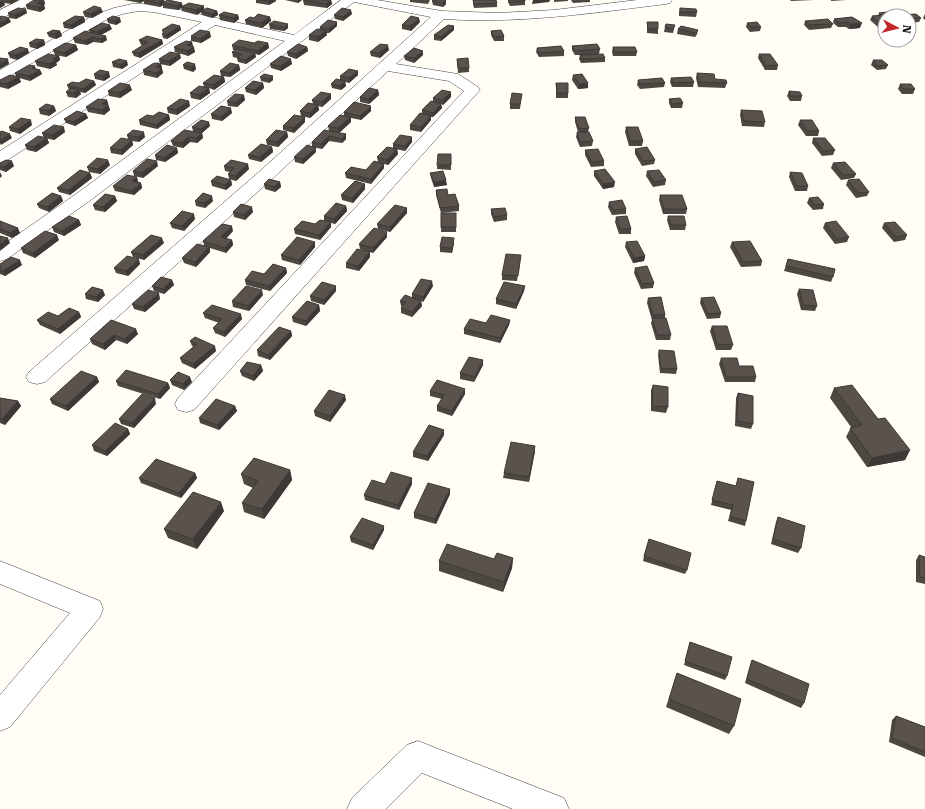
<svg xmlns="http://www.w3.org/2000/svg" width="925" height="809" font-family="'Roboto Serif',serif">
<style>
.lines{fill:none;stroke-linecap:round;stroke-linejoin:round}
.minor-casing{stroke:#444;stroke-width:1}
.minor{fill:#fff;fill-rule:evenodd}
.wall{fill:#4d4742}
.shaded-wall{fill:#3f3936}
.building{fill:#5a524d;stroke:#3f3936}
</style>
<rect width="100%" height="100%" fill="#fffdf5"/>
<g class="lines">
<g class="minor-casing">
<g id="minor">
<path d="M20,0H35L33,3L0,19V10Z"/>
<path d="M341,0H377L442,11L498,13L554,10L637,0H672L670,3L666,4C592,13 519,24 444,19L396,64L458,74L478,87L480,90L194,410L186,412L178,410L175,404L178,398L464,91L449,81L388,71L272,179L45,382L37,384L29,382L26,377L29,372L260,171L431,17L354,2L88,202L7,259L0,261V247L76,194L285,41L215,25L6,161L0,163V151L202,22L153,12L139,11L122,14L104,21L5,79L0,80V70L94,15L114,8L132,4H153L294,35Z"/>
<path d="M0,561L100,601L103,609L100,617L10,727L0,731V695L70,613L0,584Z"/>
<path d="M418,741L564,798L569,809H513L422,773L386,809H347L352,798L407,745Z"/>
</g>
</g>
<use href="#minor" class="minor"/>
</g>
<g class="wall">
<path d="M0,0H18L11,4L4,3L5,5L0,8Z"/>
<path d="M44,0L45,4L44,5L45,9L40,12L27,9L26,5Z"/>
<path d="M124,0H164L165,2L183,6H204V9L217,11L218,15L212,18L202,15L201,12L197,15L182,11L181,8L178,10L163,8V5L160,7L144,4V1L140,3Z"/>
<path d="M256,0H276V1L269,5L256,3Z"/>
<path d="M285,0H302L298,3Z"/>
<path d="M303,0H331L332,4L327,8L304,5Z"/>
<path d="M410,0H430L428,4L410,2Z"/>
<path d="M434,0H446V4L443,7L433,5L432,1Z"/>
<path d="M473,0L497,3V7L474,8L473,4Z"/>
<path d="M508,0H525V5L510,6L508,2Z"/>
<path d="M554,0H568V1L554,2Z"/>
<path d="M571,0H590V2L573,3Z"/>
<path d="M790,0H814L791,1Z"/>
<path d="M831,0H846L831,1Z"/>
<path d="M680,8L697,12L696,17L679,16V13Z"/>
<path d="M83,12H103L92,18L85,17Z"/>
<path d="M8,13H27L16,19L9,18Z"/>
<path d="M879,13L885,16V28H879L870,20L872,16H878Z"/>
<path d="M352,14L343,21L335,19L334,15Z"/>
<path d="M916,14L921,18L919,22L909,23V16H900V15Z"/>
<path d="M925,14V20L923,18Z"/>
<path d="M219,15H238L239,19L234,23L220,20Z"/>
<path d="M84,17L85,22L72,29L64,28L63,23Z"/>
<path d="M270,17L271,21L262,28L246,24L245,20L254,18Z"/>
<path d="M852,17L860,28L849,29L846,27H838L833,23L834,19Z"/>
<path d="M107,19L121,22L116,25L108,23Z"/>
<path d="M805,21L833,24L831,28L809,30L804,25Z"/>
<path d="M420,22L411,31L402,29V25Z"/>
<path d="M647,22L658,29V34L647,33Z"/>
<path d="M747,23L761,27L760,31L750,32L746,27Z"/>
<path d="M269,24L288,28L284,31L270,29Z"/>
<path d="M675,25L673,33L664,32L665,27Z"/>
<path d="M180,26L181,30L167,39L163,38L162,34L163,33L162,30Z"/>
<path d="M337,26L329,33H326L327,35L318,42L309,40V35L320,30V27Z"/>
<path d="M681,26L697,34L695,37L677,34L678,29Z"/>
<path d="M112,29L101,35L107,40L102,43L93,42L87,45L75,43L73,38L90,32L89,30Z"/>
<path d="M454,30L441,41L434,40V35Z"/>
<path d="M60,31L62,36L56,39L49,37L47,33Z"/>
<path d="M491,31L504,36V41H494L491,35Z"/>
<path d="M191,36L211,37L201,43L191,41Z"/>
<path d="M44,40L45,45L37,49L30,47L29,43Z"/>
<path d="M139,40H162L163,44L140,58L134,56L132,52L143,45H141Z"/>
<path d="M192,42L193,47L195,52L188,56L175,52L174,47Z"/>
<path d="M254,43H268L269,48L259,55L255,54L256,57L246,64L238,62L237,58L233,57L232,52L236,50H233L232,45Z"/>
<path d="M76,45L78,50L66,57L55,55L53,50Z"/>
<path d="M572,46L600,49L599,54L605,58V62L581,63L579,59L580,55H575L572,50Z"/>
<path d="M307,47L308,51L296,59L288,56L287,52Z"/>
<path d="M613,47L637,52L636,56H613L612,52Z"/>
<path d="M537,48L564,51V56L539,57L536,52Z"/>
<path d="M389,50L380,58L371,56L370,52Z"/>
<path d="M8,53H29L17,60L10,58Z"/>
<path d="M759,54L778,65L777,70H765L758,58Z"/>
<path d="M423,55L414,63L405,60L404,56Z"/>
<path d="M59,56L60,60L56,63L57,65L50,69L37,66L35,61Z"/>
<path d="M181,58L170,66L160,64L159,59Z"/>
<path d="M457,59L469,68V72L458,73Z"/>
<path d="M873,60L888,65L886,69L877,70L871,65Z"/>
<path d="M112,62L128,65L122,69L113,67Z"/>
<path d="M187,62L196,69L193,72L184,69L183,65Z"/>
<path d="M161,64L163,73L157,78L144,75L143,70Z"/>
<path d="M270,64H292L281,71L271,68Z"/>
<path d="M239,65L240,70L230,77L221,76L220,71Z"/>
<path d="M35,66L36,69L40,70L42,74L30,81L19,78L21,82L8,89L0,87V80L16,77L15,73Z"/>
<path d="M358,71V75L349,83L345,82L346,86L341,90L332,88L331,84L340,80V76Z"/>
<path d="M697,73L727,83L725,88L698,87L696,78Z"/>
<path d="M94,74L110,77L104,81L95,79Z"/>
<path d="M573,75L588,88L578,89L572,80Z"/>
<path d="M224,77L225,82L214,90L209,88L210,93L200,100L191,98L190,93L204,87L203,83Z"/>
<path d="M260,77L273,80L269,83L261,81Z"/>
<path d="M671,78L694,82L693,87H672L670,82Z"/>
<path d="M638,80L665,83L664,87L640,89L637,85Z"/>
<path d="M94,81L96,85L85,93L80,92L81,94L76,98L68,97L66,92L69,90L67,85Z"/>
<path d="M263,83L264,88L256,95L246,92L245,88Z"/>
<path d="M556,83L568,93V98H556Z"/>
<path d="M900,84L915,89L913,94H902L898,89Z"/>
<path d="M132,90L120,98L109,96L108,91Z"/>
<path d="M378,90L379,95L369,104L360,102V97Z"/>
<path d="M789,91L802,96L801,101H790L787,96Z"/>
<path d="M331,94V99L322,107L318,106L319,110L310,118L301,116L300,111L313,104L312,100Z"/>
<path d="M522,94L520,109H510V104Z"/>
<path d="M451,97L443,105L441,104L442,108L433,117H431V120L421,132L410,130V125L422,114V110L433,102V98Z"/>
<path d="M669,99L683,103L682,108H671L669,103Z"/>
<path d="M107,100L110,110L104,115L88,112L86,107Z"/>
<path d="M245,100L237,107L228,106L227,101Z"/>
<path d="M54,106L56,111L49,116L40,114L39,109Z"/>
<path d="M190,106L177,115L168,113L167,108Z"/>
<path d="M741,110L765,122L764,127L742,126L740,115Z"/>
<path d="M371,111L361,120L351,118V122L339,133L346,134V139L342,143L329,141L322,149L312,147V142L329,131L328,126L344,116V112Z"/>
<path d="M232,113L222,121L212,119L211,114Z"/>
<path d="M86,114L88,118L75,126L66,123L64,119Z"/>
<path d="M169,115L170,120L157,129L140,125L139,120Z"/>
<path d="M575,117L589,128L588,132L593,141L592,146L580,147L576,137L577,132H578L575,122Z"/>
<path d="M800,120L819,131L818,136H806L798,125Z"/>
<path d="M305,122L294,133L283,130V126Z"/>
<path d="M32,125L20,134L10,131L9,127Z"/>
<path d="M210,126L202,133L203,138L197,143L190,142L183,148L173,146L171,141L193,131L192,127Z"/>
<path d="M626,127L643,141L642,146H629L625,132Z"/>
<path d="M65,132L54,140L44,138L42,133Z"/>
<path d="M287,132L288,137L278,147L267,145L266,140Z"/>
<path d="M127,135L145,137L139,142L132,141L133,145L122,155L111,153L110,148L128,139Z"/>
<path d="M47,138L49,143L36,152L27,150L25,145Z"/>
<path d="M813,138L835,150L833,155L822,156L812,143Z"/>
<path d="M412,142L405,151L395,149H397L398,154L388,165L384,164V168L371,184L346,178L345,173L366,170L378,162L377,157L393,148V144Z"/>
<path d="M272,147L273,152L261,162L249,159L248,155Z"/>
<path d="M177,148L178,153L165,162L156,160L155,155Z"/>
<path d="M316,148V152L303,164L295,162L294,157Z"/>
<path d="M635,149L655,160L654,164L642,166L635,154Z"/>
<path d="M585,150L604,161V166L591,167L585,155Z"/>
<path d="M451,154V170L437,169V165Z"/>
<path d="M0,163L14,166L6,172L0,170Z"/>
<path d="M833,163L856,174L854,178L841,180L831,168Z"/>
<path d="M110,165L100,174L89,172L87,167Z"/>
<path d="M158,166L143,178L134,176L133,171Z"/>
<path d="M224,166L249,169L236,181L229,179L228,174L230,172L225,171Z"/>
<path d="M594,171L614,187L603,189L594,176Z"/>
<path d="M647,171L666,180L665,185L653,187L646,176Z"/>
<path d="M790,172L808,186L807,191H795L789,177Z"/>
<path d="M90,173L92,178L70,195L59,192L57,188Z"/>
<path d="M430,173L447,185L434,187L431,178Z"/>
<path d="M137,177L138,182L141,183L142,188L134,195L115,191L113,186Z"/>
<path d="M231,180L232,185L226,190L212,186L211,181Z"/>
<path d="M848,180L869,192L867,196L856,198L846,185Z"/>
<path d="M280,182L281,187L275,192L265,189L264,184Z"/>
<path d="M365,184V189L353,203L342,200L341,195Z"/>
<path d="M436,190L448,195L459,206V211L441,213L436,195Z"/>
<path d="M660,195L687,209L686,214H663L659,200Z"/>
<path d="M61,196L63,201L49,212L39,208L37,204Z"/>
<path d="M115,196L117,201L105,212L95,210L93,205Z"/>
<path d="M809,198L824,204L823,209L813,210L807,203Z"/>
<path d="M195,201H213L205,208L196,206Z"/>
<path d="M609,202L626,209V214L612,215L608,207Z"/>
<path d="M346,206L347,211L335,224L331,223V227L320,240L295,234L294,229L315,224L324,221V216Z"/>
<path d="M407,208V213L390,232L378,229L377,224Z"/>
<path d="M491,209L507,215V220L494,222L491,214Z"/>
<path d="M233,212H253L245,220L234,217Z"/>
<rect x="441" y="213" width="15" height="19"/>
<path d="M668,216L686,225L685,230H670L667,220Z"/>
<path d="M616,217L631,229V234H619L615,222Z"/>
<path d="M195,219L184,231L172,228L170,223Z"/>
<path d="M79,220L81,225L64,236L54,232L52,227Z"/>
<path d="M0,221L20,233L12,238L0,233Z"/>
<path d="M825,223L849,237L847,242L835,244L823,228Z"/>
<path d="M884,223L907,235L905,240L894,242L882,228Z"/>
<path d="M233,231L226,239L232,240L233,245L226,253L210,248V252L196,267L184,263L182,258L204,245L203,241Z"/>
<path d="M387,237L373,253L370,252V257L359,271L346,268V263L369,252L360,249L359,244Z"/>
<path d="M59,240L35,258L23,253L21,248Z"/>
<path d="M315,242V247L300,265L282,260L281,255Z"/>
<path d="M626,242L645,256L644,261L633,263L625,247Z"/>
<path d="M732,242L762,261L761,266L741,267L730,247Z"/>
<path d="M164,243L144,260L133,257L131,252Z"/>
<path d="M454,243L452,253L440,252V247Z"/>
<path d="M788,259L833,277L831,282L784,271Z"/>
<path d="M520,260L517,281L502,280V275Z"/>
<path d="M0,264L22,265L5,276L0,274Z"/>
<path d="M140,264L128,276L116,273L114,268Z"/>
<path d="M286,268L287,273L270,291L246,285L245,280Z"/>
<path d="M635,268L654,283L653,288L641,289L634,273Z"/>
<path d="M172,280L174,285L164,294L154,291L152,286Z"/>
<path d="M433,286L423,302L421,301L422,306L412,317L401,313V308L402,306H401L400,301L412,298V294Z"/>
<path d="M525,286L524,291L516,309L496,304V299Z"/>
<path d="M799,289L817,306L815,311L801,310L797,294Z"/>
<path d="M336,291L324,305L311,301L310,296Z"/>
<path d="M85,294L105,295L98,302L86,299Z"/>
<path d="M263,295L249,311L233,307L232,301Z"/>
<path d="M648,298L665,315V318L671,335L670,340H656L651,323L652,320L647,303Z"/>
<path d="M701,298L721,313L720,318L707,319L700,303Z"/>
<path d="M160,299L145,312L134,309L132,304Z"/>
<path d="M319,305L320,311L306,326L293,322L292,317Z"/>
<path d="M79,312L81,317L60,334L40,325L37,320Z"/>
<path d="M203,313L242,319L225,337L215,333L213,328L219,323L205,318Z"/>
<path d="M111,320L138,334L127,344L116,340L105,350L92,344L90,339Z"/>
<path d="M510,320L509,325L500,343L464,334V329L486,323Z"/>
<path d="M712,326L733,345L731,350H716L710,331Z"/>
<path d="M291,331L292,336L270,360L258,356L257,350Z"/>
<path d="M190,341L216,351L195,369L182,363L180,358L194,347L192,346Z"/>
<path d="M659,350L677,369L676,374L660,373L658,355Z"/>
<path d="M721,358L739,366L756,377L755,382H725L719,364Z"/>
<path d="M261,365L263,371L254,381L242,376L240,371Z"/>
<path d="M483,365L474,382L460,379V373Z"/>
<path d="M97,377L99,382L68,411L52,404L50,399Z"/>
<path d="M170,380L192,382L184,390L172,385Z"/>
<path d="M116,381L168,383L170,388L160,399L118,386Z"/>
<path d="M653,385L668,407L666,413L651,411V390Z"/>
<path d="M834,388L878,419L910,450L905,460L867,467L846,437L851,427L830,398Z"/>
<path d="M430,391L465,394L452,416L437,411V406L442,399L430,396Z"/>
<path d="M738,393L753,424L751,429L735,426L736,398Z"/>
<path d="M0,398L18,401L21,406L5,425L0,423Z"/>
<path d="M346,400L330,422L315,416L314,411Z"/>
<path d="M156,404L134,428L121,424L119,419Z"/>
<path d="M235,406L237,411L219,430L200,423L199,418Z"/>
<path d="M128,429L130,434L107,456L94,451L92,445Z"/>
<path d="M444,435L428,461L413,457V452Z"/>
<path d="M535,451L529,482L503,478L504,473Z"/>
<path d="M290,470L292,480L264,519L244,512L242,503L253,488L244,484L241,474Z"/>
<path d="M195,473L197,478L181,498L141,483L139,478Z"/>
<path d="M738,478L746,521L745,526L728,521L731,510L711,505L717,481L736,486Z"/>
<path d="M385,484H412L399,510L365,500L364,495Z"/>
<path d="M450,494L436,524L414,518V513Z"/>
<path d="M224,511L197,549L168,538L164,529Z"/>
<path d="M778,517L801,548L798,553L771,544L776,522Z"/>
<path d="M384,530L373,550L351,542L350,537Z"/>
<path d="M919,555L925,557V584L916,582V560Z"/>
<path d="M644,556L687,570L685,574L643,561Z"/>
<path d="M513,558L512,568L503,592L439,571V561L494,559Z"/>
<path d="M690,642L727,676L725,680L684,665Z"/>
<path d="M752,660L804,703L801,708L745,683L750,665Z"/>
<path d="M677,673L734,726L729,734L666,707Z"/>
<path d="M896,716L925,727V757L889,742L892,720Z"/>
</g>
<g class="shaded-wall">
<path d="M10,0H18L11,4Z"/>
<path d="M44,0L45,4L44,5L45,9L40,12L37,3Z"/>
<path d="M139,0H143L144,1L140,3Z"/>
<path d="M163,0H164L165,4L162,3L163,5L160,7L159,3Z"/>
<path d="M271,0H276V1L269,5V1Z"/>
<path d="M298,0H302L298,3Z"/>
<path d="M331,0L332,4L327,8L326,4Z"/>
<path d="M446,0V4L443,7V3Z"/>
<path d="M533,0H550L549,2L532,4Z"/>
<path d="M3,1L5,5L0,8V3Z"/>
<path d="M182,3L183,7H181V8L178,10L177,6Z"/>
<path d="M204,6V10L201,11V12L197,15L196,10Z"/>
<path d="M101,8L103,12L92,18L91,14Z"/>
<path d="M26,9L27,13L16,19L15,15Z"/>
<path d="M351,10L352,14L343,21V17Z"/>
<path d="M217,11L218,15L212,18V14Z"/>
<path d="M238,15L239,19L234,23V18Z"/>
<path d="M84,17L85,22L72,29L71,25Z"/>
<path d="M270,17L271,21L262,28L261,23Z"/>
<path d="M9,18L11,22L0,28V23Z"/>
<path d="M120,18L121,22L116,25L114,21Z"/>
<path d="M419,18L420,22L411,31L410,26Z"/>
<path d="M337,22V26L329,33V29Z"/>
<path d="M862,23L860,28L849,29L851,24Z"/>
<path d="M288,24V28L284,31V27Z"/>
<path d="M110,25L112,29L99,36L97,32Z"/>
<path d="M180,26L181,30L167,39L166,35Z"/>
<path d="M454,26V30L441,41V37Z"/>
<path d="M698,30L697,34L695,37L696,33Z"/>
<path d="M60,31L62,36L56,39L55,34Z"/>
<path d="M326,31L327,35L318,42V37Z"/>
<path d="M210,32L211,37L201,43L200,39Z"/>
<path d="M106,36L107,40L102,43L100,39Z"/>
<path d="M92,37L93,42L87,45L85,41Z"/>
<path d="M44,40L45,45L37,49L36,44Z"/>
<path d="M162,40L163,44L140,58L139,53Z"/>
<path d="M192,42L193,47L187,45Z"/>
<path d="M268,43L269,48L259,55L258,51Z"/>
<path d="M76,45L78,50L66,57L64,53Z"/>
<path d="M388,45L389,50L380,58L379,53Z"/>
<path d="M194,47L195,52L188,56L187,51Z"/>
<path d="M307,47L308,51L296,59V54Z"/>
<path d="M28,49L29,53L17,60L16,55Z"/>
<path d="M423,51V55L414,63V58Z"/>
<path d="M255,53L256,57L246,64L245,60Z"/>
<path d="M180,54L181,58L170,66L169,61Z"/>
<path d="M59,56L60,60L56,63L57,65L50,69L49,64L53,59Z"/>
<path d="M8,59L9,64L0,69V64Z"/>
<path d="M291,59L292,64L281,71L280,66Z"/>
<path d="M127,61L128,65L122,69L120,65Z"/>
<path d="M161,64L162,69L156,67Z"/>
<path d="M195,64L196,69L193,72L192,67Z"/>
<path d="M239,65L240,70L230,77L229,73Z"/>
<path d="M162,69L163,73L157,78L156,73Z"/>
<path d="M40,70L42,74L30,81L29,76Z"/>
<path d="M358,71V75L349,83V78Z"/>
<path d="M109,72L110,77L104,81L103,76Z"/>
<path d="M273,76V80L269,83V79Z"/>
<path d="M19,77L21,82L8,89L6,84Z"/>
<path d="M224,77L225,82L214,90L213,85Z"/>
<path d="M94,81L96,85L85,93L83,89Z"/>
<path d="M345,81L346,86L341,90L340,86Z"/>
<path d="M263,83L264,88L256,95L255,90Z"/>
<path d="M588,83V88L578,89L579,84Z"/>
<path d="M130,85L132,90L120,98L119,93Z"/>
<path d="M209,88L210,93L200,100L199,95Z"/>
<path d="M79,90L81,94L76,98L74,93Z"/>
<path d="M378,90L379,95L369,104V99Z"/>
<path d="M451,92V97L443,105V100Z"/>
<path d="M331,94V99L322,107V102Z"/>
<path d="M244,95L245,100L237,107L236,103Z"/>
<path d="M107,100L108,105L103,109L102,104Z"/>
<path d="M189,101L190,106L177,115L176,110Z"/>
<path d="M441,104L442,108L433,117V113Z"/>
<path d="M108,105L110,110L104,115L102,110Z"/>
<path d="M318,105L319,110L310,118V113Z"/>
<path d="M54,106L56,111L49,116L48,111Z"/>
<path d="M371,106V111L361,120L360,116Z"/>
<path d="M231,108L232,113L222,121L221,117Z"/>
<path d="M86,114L88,118L75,126L73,122Z"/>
<path d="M169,115L170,120L157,129L156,125Z"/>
<path d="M431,116V120L421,132V127Z"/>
<path d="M305,117V122L294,133L293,128Z"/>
<path d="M350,117L351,122L339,133L338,128Z"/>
<path d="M31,120L32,125L20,134L18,129Z"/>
<path d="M209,122L210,126L202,133L203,138L197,143L196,138L202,134L201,129Z"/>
<path d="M64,127L65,132L54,140L52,135Z"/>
<path d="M144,132L145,137L139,142L138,137Z"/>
<path d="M287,132L288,137L278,147L277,142Z"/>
<path d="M10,134L12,138L1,145L0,143V140Z"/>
<path d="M346,134V139L342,143V139Z"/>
<path d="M329,136V141L322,149L321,144Z"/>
<path d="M188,137L190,142L183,148L182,143Z"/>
<path d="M412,137V142L405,151V146Z"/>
<path d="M47,138L49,143L36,152L34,147Z"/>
<path d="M132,140L133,145L122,155L121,150Z"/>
<path d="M272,147L273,152L261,162L260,157Z"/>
<path d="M177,148L178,153L165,162L164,158Z"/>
<path d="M316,148V152L303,164V159Z"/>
<path d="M397,149L398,154L388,165L387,160Z"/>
<path d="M108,160L110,165L100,174L98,169Z"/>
<path d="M12,161L14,166L6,172L3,167Z"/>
<path d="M157,161L158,166L143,178L142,173Z"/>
<path d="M248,164L249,169L236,181L235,176Z"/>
<path d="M384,164V168L371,184V179Z"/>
<path d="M0,172L2,176L0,178Z"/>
<path d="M90,173L92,178L70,195L69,190Z"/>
<path d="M137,177L138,182L134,186L132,181Z"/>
<path d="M231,180L232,185L226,190L225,185Z"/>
<path d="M446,180L447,185L434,187V182Z"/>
<path d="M280,182L281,187L275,192L274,187Z"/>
<path d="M615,182L614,187L603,189V184Z"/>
<path d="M141,183L142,188L134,195L132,191Z"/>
<path d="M365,184V189L353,203L352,198Z"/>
<path d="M61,196L63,201L49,212L47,207Z"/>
<path d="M115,196L117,201L105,212L103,207Z"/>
<path d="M212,196L213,201L205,208L204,203Z"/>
<path d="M346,206L347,211L335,224L334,219Z"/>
<path d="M252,207L253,212L245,220L244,215Z"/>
<path d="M407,208V213L390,232V227Z"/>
<path d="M194,214L195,219L184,231L182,226Z"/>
<path d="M79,220L81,225L64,236L62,231Z"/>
<path d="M331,222V227L320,240L319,235Z"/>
<path d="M232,226L233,231L222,242L221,237Z"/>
<path d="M18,228L20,233L12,238L10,233Z"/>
<path d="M387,232V237L373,253V248Z"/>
<path d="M57,235L59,240L35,258L33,253Z"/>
<path d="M8,238L10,243L0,251V244Z"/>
<path d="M162,238L164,243L144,260L143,255Z"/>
<path d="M454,238V243L452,253V248Z"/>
<path d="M232,240L233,245L226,253L225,248Z"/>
<path d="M315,242V247L300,265L299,260Z"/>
<path d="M209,247L210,252L196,267L195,262Z"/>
<path d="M370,252V257L359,271L358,266Z"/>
<path d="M645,256L644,261L633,263L634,258Z"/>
<path d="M139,259L140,264L128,276L126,271Z"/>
<path d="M20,260L22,265L5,276L3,271Z"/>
<path d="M286,268L287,273L270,291L269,286Z"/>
<path d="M172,280L174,285L164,294L163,289Z"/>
<path d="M432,281L433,286L423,302V297Z"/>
<path d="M336,286V291L324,305V300Z"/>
<path d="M525,286L524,291L516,309V304Z"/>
<path d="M103,290L105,295L98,302L96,297Z"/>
<path d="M262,290L263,295L249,311L248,306Z"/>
<path d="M159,293L160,299L145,312L143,307Z"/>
<path d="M421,301L422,306L412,317V312Z"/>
<path d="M319,305L320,311L306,326V321Z"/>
<path d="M79,312L81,317L60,334L58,329Z"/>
<path d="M241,314L242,319L225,337L224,332Z"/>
<path d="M510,320L509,325L500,343V338Z"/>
<path d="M136,329L138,334L127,344L125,339Z"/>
<path d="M291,331L292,336L270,360L268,355Z"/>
<path d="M114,335L116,340L105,350L103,344Z"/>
<path d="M215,346L216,351L195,369L193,364Z"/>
<path d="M483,360V365L474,382L475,377Z"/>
<path d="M261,365L263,371L254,381L253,376Z"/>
<path d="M97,377L99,382L68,411L66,406Z"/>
<path d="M190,377L192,382L184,390L183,384Z"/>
<path d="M168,383L170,388L160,399L158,394Z"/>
<path d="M465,389V394L452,416V411Z"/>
<path d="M345,395L346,400L330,422V416Z"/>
<path d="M155,398L156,404L134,428L132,423Z"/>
<path d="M18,401L21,406L5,425L2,419Z"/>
<path d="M235,406L237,411L219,430L217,425Z"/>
<path d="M128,429L130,434L107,456L105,451Z"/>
<path d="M444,430V435L428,461L427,456Z"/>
<path d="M535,446V451L529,482V477Z"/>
<path d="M910,450L905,460L867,467L872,458Z"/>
<path d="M290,470L292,480L264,519L262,509Z"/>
<path d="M195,473L197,478L181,498L179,493Z"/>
<path d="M412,478V484L399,510L398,505Z"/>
<path d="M450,489V494L436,524L435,519Z"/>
<path d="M221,502L224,511L197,549L193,539Z"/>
<path d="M384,526V530L373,550V545Z"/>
<path d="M513,558L512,568L503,592L504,582Z"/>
</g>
<g class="building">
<path d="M34,0H44L37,3L44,5L39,7L26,5Z"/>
<path d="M145,0H163L159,3Z"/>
<path d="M168,0L182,3L177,6L162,3Z"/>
<path d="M262,0H271L269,1Z"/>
<path d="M303,0H331L326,4Z"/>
<path d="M434,0H446L443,3L432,1Z"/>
<path d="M473,0H496L497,3L474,4Z"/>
<path d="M509,0H525V1L510,2Z"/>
<path d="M189,3L204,6L196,10L181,7Z"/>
<path d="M94,6L101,8L91,14L83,12Z"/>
<path d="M18,8L26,9L15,15L8,13Z"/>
<path d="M207,8L217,11L212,14L201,11Z"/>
<path d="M342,8L351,10L343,17L334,15Z"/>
<path d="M680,8L696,9L697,12H680Z"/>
<path d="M224,12L238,15L234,18L219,15Z"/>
<path d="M887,12L891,16H885V24H880L872,16L882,15L879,13Z"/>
<path d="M258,14L270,17L261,23L245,20L250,17L254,18Z"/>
<path d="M916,14L921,18H909V16H901L900,15Z"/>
<path d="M1,16L9,18L0,23V17Z"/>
<path d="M75,16L84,17L71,25L63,23Z"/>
<path d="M113,16L120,18L114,21L107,19Z"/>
<path d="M411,16L419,18L410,26L402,25Z"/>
<path d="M852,17L862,23L851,24L847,22L839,23L834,19Z"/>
<path d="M828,19L833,24L810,25L805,21Z"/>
<path d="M328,20L337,22L329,29L320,27Z"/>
<path d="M274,21L288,24L284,27L269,24Z"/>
<path d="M647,22H658V29H648Z"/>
<path d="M757,22L761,27H751L747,23Z"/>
<path d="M102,23L110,25L97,32L89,30Z"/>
<path d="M172,24L180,26L166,35L162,34L164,32L162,30Z"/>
<path d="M666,24L675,25L673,29L665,27Z"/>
<path d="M448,25L454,26L441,37L434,35Z"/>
<path d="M681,26L698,30L696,33L678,29Z"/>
<path d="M317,29L326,31L318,37L309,35Z"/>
<path d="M53,30L60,31L55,34L47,33Z"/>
<path d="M200,30L210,32L200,39L191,36Z"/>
<path d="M501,30L504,36L494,37L491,31Z"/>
<path d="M85,31L106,36L100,39L92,37L85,41L73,38Z"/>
<path d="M147,36L162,40L139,53L132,52L148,42L139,40Z"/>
<path d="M36,39L44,40L36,44L29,43Z"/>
<path d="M239,40L254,43L258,41L268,43L258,51L232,45Z"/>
<path d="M186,41L192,42L187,45L194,47L187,51L174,47Z"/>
<path d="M65,43L76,45L64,53L53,50Z"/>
<path d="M298,44L307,47L296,54L287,52Z"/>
<path d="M380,44L388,45L379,53L370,52Z"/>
<path d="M597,44L600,49L575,51L572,46Z"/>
<path d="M561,46L564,51L539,53L537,48Z"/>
<path d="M20,47L28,49L16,55L8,53Z"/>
<path d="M613,47H635L637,52H614Z"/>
<path d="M414,48L423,51L414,58L404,56Z"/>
<path d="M237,49L255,53L245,60L237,58L242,54L232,52Z"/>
<path d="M170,52L180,54L169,61L159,59Z"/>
<path d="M48,54L59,56L53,59L56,60L49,64L35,61Z"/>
<path d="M603,54L605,58L582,59L580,55Z"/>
<path d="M759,54H770L778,65L766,66Z"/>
<path d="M281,56L291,59L280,66L270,64Z"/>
<path d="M0,58L8,59L0,64Z"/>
<path d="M468,58L469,68H458L457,59Z"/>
<path d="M119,59L127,61L120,65L112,62Z"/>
<path d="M873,60H882L888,65L878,66Z"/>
<path d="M187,62L195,64L192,67L183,65Z"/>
<path d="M154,63L161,64L156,67L162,69L156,73L143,70Z"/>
<path d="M230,63L239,65L229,73L220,71Z"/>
<path d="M29,65L35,66L32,68L40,70L29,76L15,73Z"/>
<path d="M349,69L358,71L349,78L340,76Z"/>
<path d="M100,70L109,72L103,76L94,74Z"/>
<path d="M697,73L714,74L715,79L726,80L727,83L699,82Z"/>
<path d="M264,74L273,76L269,79L260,77Z"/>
<path d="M582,74L588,83L579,84L573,75Z"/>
<path d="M10,75L19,77L6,84L0,83V80Z"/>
<path d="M214,75L224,77L213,85L203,83Z"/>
<path d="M691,77L694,82L673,83L671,78Z"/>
<path d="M662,78L665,83L640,84L638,80Z"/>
<path d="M86,79L94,81L83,89L67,85L72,82L79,83Z"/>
<path d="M336,79L345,81L340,86L331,84Z"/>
<path d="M253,81L263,83L255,90L245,88Z"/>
<path d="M120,83L130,85L119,93L108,91Z"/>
<path d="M556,83H568V93H557Z"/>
<path d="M900,84H911L915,89H904Z"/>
<path d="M199,86L209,88L199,95L190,93Z"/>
<path d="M71,88L79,90L74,93L66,92Z"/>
<path d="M369,88L378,90L369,99L360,97Z"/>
<path d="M442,90L451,92L443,100L433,98Z"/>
<path d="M789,91L800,92L802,96H791Z"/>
<path d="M321,92L331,94L322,102L312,100Z"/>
<path d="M512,93L522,94L520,104H510Z"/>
<path d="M235,94L244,95L236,103L227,101Z"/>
<path d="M680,98L683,103L672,104L669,99Z"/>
<path d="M98,99L107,100L102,104L108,105L102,110L86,107Z"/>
<path d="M180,99L189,101L176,110L167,108Z"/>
<path d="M431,101L441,104L433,113L422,110Z"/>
<path d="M354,102L371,106L360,116L344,112Z"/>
<path d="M308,103L318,105L310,113L300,111Z"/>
<path d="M46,104L54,106L48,111L39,109Z"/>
<path d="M221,106L231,108L221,117L211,114Z"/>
<path d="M741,110L762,111L765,122L744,121Z"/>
<path d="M77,111L86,114L73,122L64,119Z"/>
<path d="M159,112L169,115L156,125L139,120L147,115L153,116Z"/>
<path d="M420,113L431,116L421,127L410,125Z"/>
<path d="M294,115L305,117L293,128L283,126Z"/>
<path d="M340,115L350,117L338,128L328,126Z"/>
<path d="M575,117H585L589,128L579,129Z"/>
<path d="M21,118L31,120L18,129L9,127Z"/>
<path d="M201,120L209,122L201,129L192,127Z"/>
<path d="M800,120H812L819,131H807Z"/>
<path d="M54,125L64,127L52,135L42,133Z"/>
<path d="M626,127H638L643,141H630Z"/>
<path d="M133,130L144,132L138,137L127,135Z"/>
<path d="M184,130L202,133L196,138L188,137L182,143L171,141Z"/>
<path d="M276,130L287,132L277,142L266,140Z"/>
<path d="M324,130L346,134L342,139L329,136L321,144L312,142Z"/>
<path d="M2,131L10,134L0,140V132Z"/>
<path d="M577,132H589L593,141L580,142Z"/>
<path d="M400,135L412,137L405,146L393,144Z"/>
<path d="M38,136L47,138L34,147L25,145Z"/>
<path d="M121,138L132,140L121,150L110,148Z"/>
<path d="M813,138H825L835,150L823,151Z"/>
<path d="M261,144L272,147L260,157L248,155Z"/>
<path d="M167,145L177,148L164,158L155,155Z"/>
<path d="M307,145L316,148L303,159L294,157Z"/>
<path d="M387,147L397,149L387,160L377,157Z"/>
<path d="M647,147L655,160L643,161L635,149Z"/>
<path d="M598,149L604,161L592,162L585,150Z"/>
<path d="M438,154H451V165H437Z"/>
<path d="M97,158L108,160L98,169L87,167Z"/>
<path d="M147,159L157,161L142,173L133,171Z"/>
<path d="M6,160L12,161L3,167L0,166V163Z"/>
<path d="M231,160L248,164L235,176L228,174L234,168L224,166Z"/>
<path d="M374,161L384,164L371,179L345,173L351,167L366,170Z"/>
<path d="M845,162L856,174L843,175L833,163Z"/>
<path d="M605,169L615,182L603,184L594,171Z"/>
<path d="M80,170L90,173L69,190L57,188Z"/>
<path d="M659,170L666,180L654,182L647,171Z"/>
<path d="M443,171L446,180L434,182L430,173Z"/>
<path d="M790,172L802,173L808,186H797Z"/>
<path d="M127,175L137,177L132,181L141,183L132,191L113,186Z"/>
<path d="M217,176L231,180L225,185L211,181Z"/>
<path d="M269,179L280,182L274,187L264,184Z"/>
<path d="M859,179L869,192L858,193L848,180Z"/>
<path d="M355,181L365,184L352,198L341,195Z"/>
<path d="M447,189L448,195L455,194L459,206L440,208L436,190Z"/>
<path d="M52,193L61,196L47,207L37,204Z"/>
<path d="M203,193L212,196L204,203L195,201Z"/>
<path d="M105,194L115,196L103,207L93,205Z"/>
<path d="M660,195H682L687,209H664Z"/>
<path d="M818,197L824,204L815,205L809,198Z"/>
<path d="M622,200L626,209L613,210L609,202Z"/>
<path d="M336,203L346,206L334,219L324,216Z"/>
<path d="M241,204L252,207L244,215L233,212Z"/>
<path d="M395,205L407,208L390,227L377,224Z"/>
<path d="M505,208L507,215L494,217L491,209Z"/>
<path d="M182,211L194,214L182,226L170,223Z"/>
<rect x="441" y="213" width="15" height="14"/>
<path d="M69,216L79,220L62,231L52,227Z"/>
<path d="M627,216L631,229H620L616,217Z"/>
<path d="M668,216H684L686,225H671Z"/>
<path d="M320,220L331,222L319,235L294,229L302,221L315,224Z"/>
<path d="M0,221L18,228L10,233L0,229Z"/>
<path d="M836,221L849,237L837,239L825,223Z"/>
<path d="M895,222L907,235L896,237L884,223Z"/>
<path d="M222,224L232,226L221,237L232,240L225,248L203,241Z"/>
<path d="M374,228L387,232L373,248L359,244Z"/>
<path d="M45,231L57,235L33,253L21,248Z"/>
<path d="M151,235L162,238L143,255L131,252Z"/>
<path d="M0,236L8,238L0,244Z"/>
<path d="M297,237L315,242L299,260L281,255Z"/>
<path d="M442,237L454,238L452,248L440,247Z"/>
<path d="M637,241L645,256L634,258L626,242Z"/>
<path d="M750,241L762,261L743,262L732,242Z"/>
<path d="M197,244L209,247L195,262L182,258Z"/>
<path d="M357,249L370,252L358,266L346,263Z"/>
<path d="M506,254L521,255L518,276L502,275Z"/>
<path d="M127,256L139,259L126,271L114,268Z"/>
<path d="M11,257L20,260L3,271L0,270V264Z"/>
<path d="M788,259L835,269L833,277L786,266Z"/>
<path d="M273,264L286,268L269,286L245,280L252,271L264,274Z"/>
<path d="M647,266L654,283L642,284L635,268Z"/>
<path d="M161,277L172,280L163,289L152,286Z"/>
<path d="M421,279L432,281L423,297L412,294Z"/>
<path d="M322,282L336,286L324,300L310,296Z"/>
<path d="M504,282L525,286L516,304L496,299Z"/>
<path d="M246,286L262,290L248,306L232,301Z"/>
<path d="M92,287L103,290L96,297L85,294Z"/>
<path d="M799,289L813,290L817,306L803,305Z"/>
<path d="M148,290L159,293L143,307L132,304Z"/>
<path d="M405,295L421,301L412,312L401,308L406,302L400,301Z"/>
<path d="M661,297L665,315H653L648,298Z"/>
<path d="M714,297L721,313L708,314L701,298Z"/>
<path d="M307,301L319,305L306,321L292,317Z"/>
<path d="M212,305L241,314L224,332L213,328L222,319L203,313Z"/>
<path d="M69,308L79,312L58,329L37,320L48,312L58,316Z"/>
<path d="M491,315L510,320L500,338L464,329L470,319L486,323Z"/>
<path d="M652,318H666L671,335H657Z"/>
<path d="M111,320L136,329L125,339L114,335L103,344L90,339Z"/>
<path d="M712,326H727L733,345L717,344Z"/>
<path d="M279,327L291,331L268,355L257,350Z"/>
<path d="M195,337L215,346L193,364L180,358L197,344L190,341Z"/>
<path d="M659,350L674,351L677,369L661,368Z"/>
<path d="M469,357L483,360L475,377L460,373Z"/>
<path d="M721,358H737L739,366H753L756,377H726Z"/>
<path d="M247,362L261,365L253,376L240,371Z"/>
<path d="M126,370L168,383L158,394L116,381Z"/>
<path d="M81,371L97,377L66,406L50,399Z"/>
<path d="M178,372L190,377L183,384L170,380Z"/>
<path d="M437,380L465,389L452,411L437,406L444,395L430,391Z"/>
<path d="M653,385L668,387V407L652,406Z"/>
<path d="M852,385L878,419L885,418L910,450L872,458L850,428L862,425L834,388Z"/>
<path d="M329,390L345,395L330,416L314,411Z"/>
<path d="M738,393L753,396V424L737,421Z"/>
<path d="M142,394L155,398L132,423L119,419Z"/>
<path d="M0,398L18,401L2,419H0Z"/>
<path d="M216,399L235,406L217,425L199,418Z"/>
<path d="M115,423L128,429L105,451L92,445Z"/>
<path d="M429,425L444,430L427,456L413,452Z"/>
<path d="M511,442L535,446L529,477L504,473Z"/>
<path d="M254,458L290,470L262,509L242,503L258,481L241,474Z"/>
<path d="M156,459L195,473L179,493L139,478Z"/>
<path d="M391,472L412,478L398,505L364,495L372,480L385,484Z"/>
<path d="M738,478L754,482L746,521L730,516L733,505L712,500L717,481L736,486Z"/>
<path d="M428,483L450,489L435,519L414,513Z"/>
<path d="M193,492L221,502L193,539L164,529Z"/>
<path d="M778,517L805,526L801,548L773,539Z"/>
<path d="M362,518L384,526L373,545L350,537Z"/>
<path d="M649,539L691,553L687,570L644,556Z"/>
<path d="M447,544L494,559L497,553L513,558L504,582L439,561Z"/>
<path d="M919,555L925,557V578L920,577Z"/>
<path d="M690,642L732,657L727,676L685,661Z"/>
<path d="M752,660L809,684L804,703L747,679Z"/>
<path d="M677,673L741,699L734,726L669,699Z"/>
<path d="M896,716L925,727V752L892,738Z"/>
</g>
<g transform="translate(897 28) rotate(97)"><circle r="19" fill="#ffffff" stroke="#a0a0a0"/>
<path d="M0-3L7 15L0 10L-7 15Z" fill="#c4262e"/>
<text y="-6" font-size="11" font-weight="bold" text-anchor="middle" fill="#111111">N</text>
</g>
</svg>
